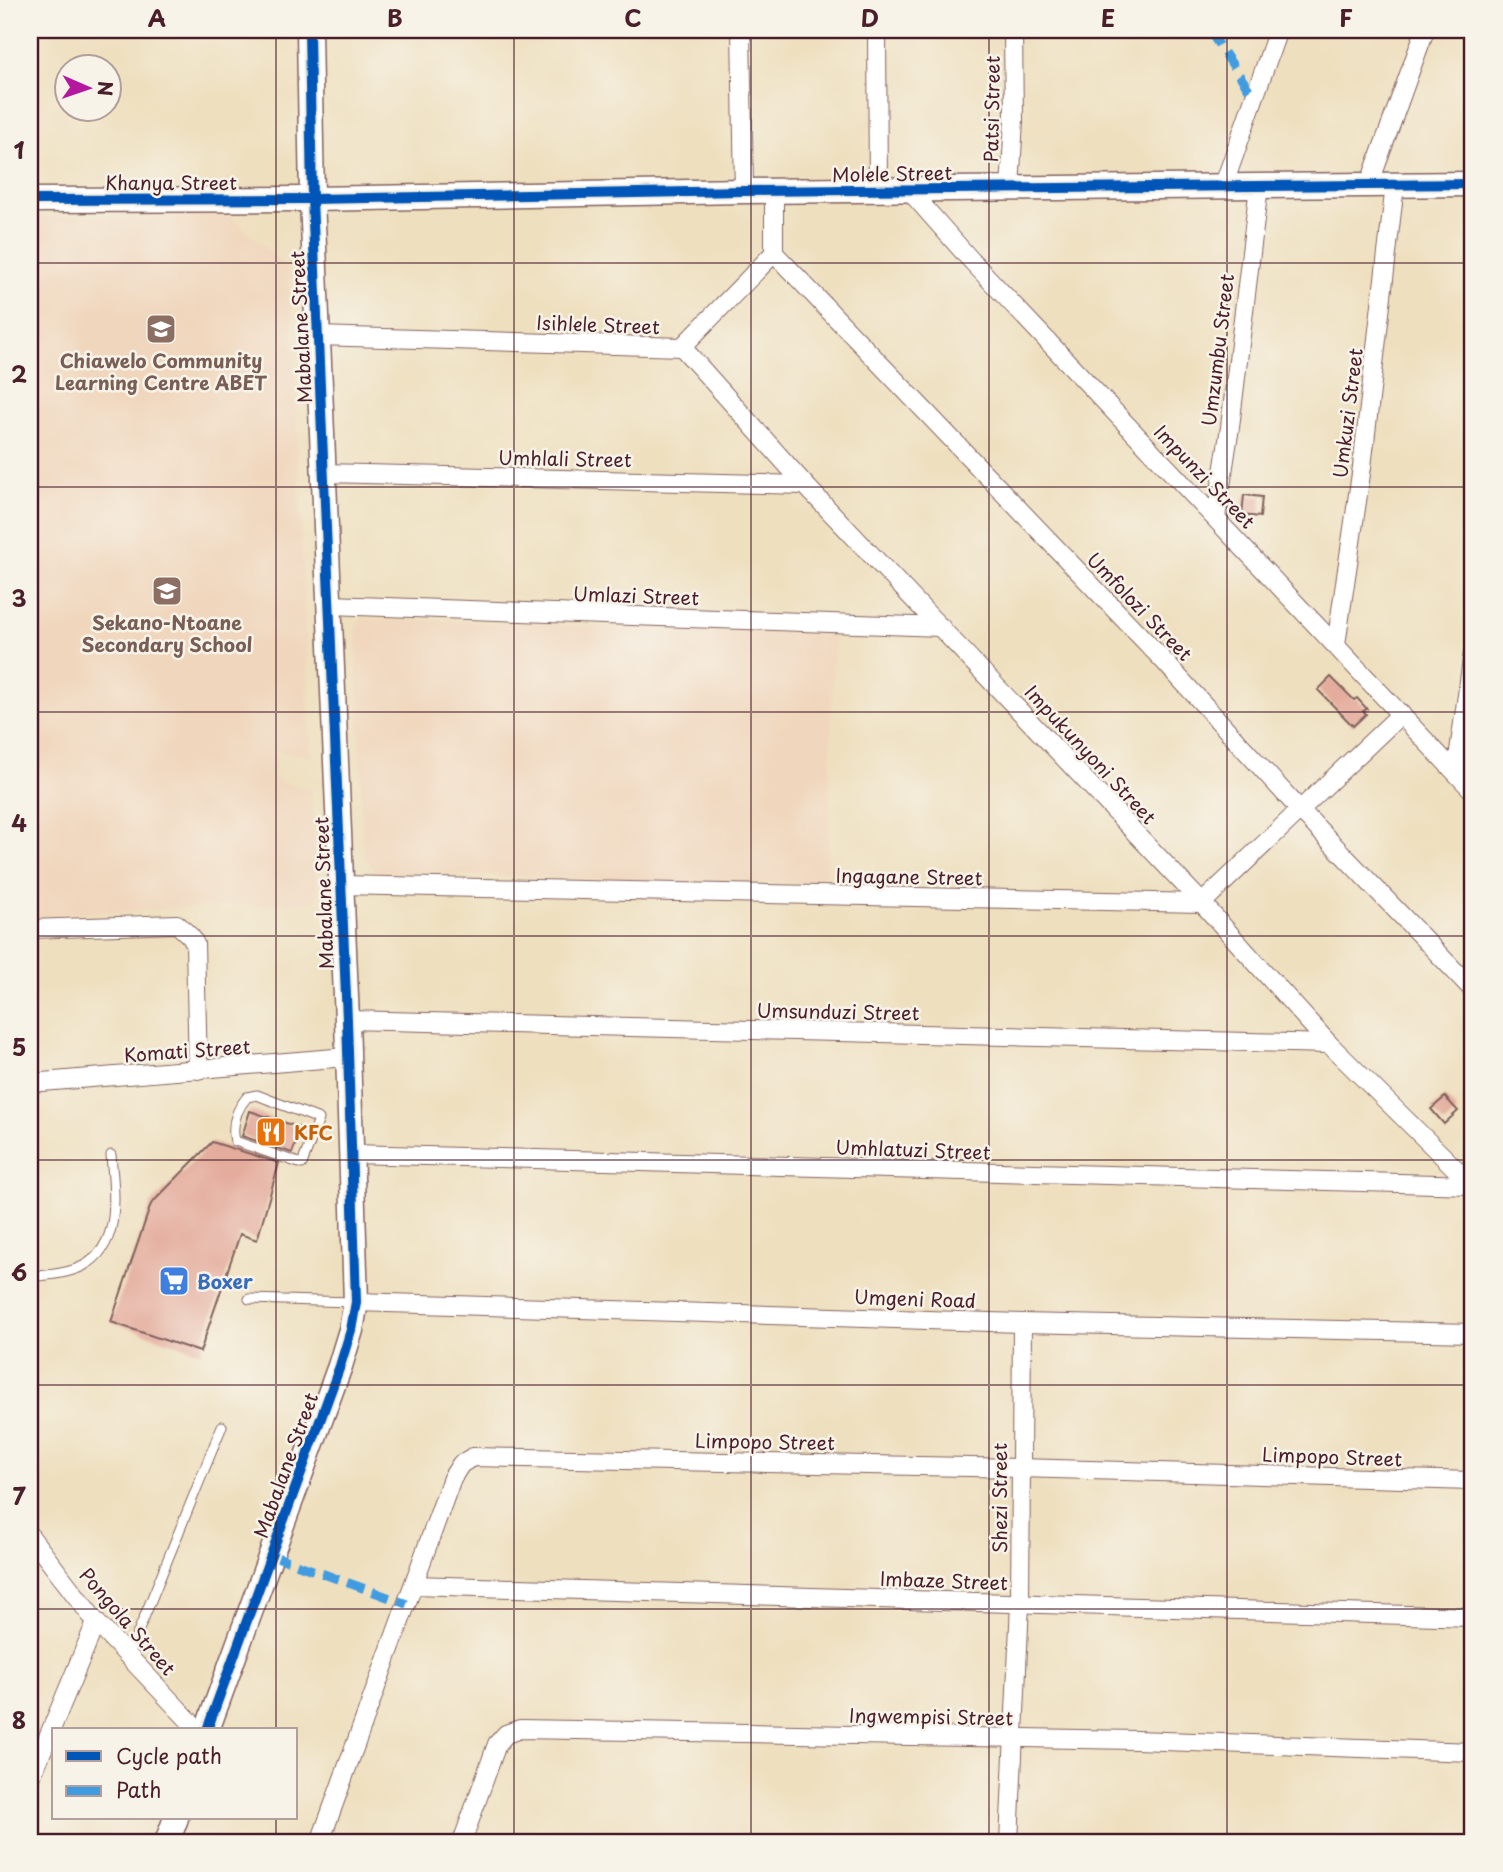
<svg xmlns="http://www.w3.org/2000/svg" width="1503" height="1872" font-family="'Playpen Sans',sans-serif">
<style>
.built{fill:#f0d6bc}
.building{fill:#e4ac9c}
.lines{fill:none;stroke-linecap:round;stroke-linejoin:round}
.lane-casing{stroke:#83625e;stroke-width:11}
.street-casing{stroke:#83625e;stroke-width:20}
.secondary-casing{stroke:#83625e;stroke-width:27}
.lane{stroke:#fff;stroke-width:9}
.street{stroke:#fff;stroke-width:18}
.secondary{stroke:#fff;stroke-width:24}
.quiet{stroke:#409be1;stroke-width:9;stroke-dasharray:18 9;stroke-linecap:butt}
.cycleway-casing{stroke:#f7f3e8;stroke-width:15}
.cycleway{stroke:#0057b8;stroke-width:10}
.grid{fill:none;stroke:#4a1f2b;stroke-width:2;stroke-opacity:0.55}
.labels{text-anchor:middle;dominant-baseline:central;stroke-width:5;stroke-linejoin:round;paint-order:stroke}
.street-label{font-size:19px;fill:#4a1f2b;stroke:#f7f3e8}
.education-label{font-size:19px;font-weight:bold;fill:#785e54;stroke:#f7f3e8}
.food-label{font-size:19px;font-weight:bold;fill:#c56008;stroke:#f7f3e8;text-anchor:start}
.shop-label{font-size:19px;font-weight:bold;fill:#366cbe;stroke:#f7f3e8;text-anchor:start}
.neatline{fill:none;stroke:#4a1f2b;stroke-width:2.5}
.grid-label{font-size:23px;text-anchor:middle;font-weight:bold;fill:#4a1f2b}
</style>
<rect width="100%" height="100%" fill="#f7f3e8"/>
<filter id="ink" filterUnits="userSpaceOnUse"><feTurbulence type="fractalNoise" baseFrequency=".0143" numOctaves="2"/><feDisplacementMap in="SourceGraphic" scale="14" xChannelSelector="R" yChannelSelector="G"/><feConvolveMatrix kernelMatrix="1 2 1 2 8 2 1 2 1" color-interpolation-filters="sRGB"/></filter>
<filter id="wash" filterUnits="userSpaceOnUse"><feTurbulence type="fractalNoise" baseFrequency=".00686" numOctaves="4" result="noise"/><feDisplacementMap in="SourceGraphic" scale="28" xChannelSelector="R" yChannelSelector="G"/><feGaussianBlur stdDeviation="1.57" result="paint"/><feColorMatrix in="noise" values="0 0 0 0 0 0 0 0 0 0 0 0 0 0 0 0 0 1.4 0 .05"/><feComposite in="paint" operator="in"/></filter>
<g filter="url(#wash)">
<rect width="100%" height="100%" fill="#eedfbe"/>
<g class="built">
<path d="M229,215L290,271L311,756L276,751L274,779L312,790L317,902L30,916V216Z"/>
<path d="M361,618L834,634L827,885L376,872L363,855L356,630Z"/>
</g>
<g id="blocks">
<g class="building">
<path d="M1244,495L1262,497L1260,517L1242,515Z"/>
<path d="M1331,677L1354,700L1357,698L1367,709L1363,711L1366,714L1353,726L1318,690Z"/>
<path d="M1445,1097L1458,1111L1444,1124L1431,1109Z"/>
<path d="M250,1111L301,1128L292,1153L242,1136Z"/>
<path d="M212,1142L279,1163L257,1240L240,1234L200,1352L111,1322L151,1204Z"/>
</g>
</g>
</g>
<g filter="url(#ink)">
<use href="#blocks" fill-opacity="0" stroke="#83625e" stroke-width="2"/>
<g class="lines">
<g class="lane-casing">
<g id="lane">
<path d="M257,1095L319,1119L302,1164L235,1141C231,1124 236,1110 247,1097Z"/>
<path d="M30,1277C47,1275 67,1274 83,1266C123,1245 114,1191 111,1155"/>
<path d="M249,1299L352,1302"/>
<path d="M128,1657L222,1426"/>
</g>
</g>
<g class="street-casing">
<g id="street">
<path d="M741,30L744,191"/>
<path d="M877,30L878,191"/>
<path d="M1369,185L1425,30"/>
<path d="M1223,187L1278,30"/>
<path d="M908,189L969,258L1473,791"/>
<path d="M1010,189L1014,120L1013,30"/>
<path d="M774,253L1163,660L1300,810L1473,990"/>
<path d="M317,336L682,347L774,253V191"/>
<path d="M682,347L805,485L1202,903L1329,1044L1473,1186"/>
<path d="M324,473L805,485"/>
<path d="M1216,518L1230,427L1259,186"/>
<path d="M330,605L941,627"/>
<path d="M1336,645L1362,467L1395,185"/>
<path d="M1456,772L1473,653"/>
<path d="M340,885L1202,903L1401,714"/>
<path d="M30,929L177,924L191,937L195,944L198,1070"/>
<path d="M347,1020L1329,1044"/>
<path d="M30,1083L347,1057"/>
<path d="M352,1154L1472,1185"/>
<path d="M356,1302L1022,1323L1473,1333"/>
<path d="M30,1536L96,1622L198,1730"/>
<path d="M414,1585L1473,1617"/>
<path d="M30,1780L96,1622"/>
<path d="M320,1842L452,1478L461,1464L473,1457L1020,1468L1473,1481"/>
<path d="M462,1842L497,1744L506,1734L520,1729L1136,1740L1473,1752"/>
<path d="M1009,1842L1020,1604L1022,1323"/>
</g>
</g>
<g class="secondary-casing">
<g id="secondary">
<path d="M30,200L312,199L744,191L1473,184"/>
<path d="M207,1730L340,1366L351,1330L356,1302L347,1020L312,199L309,30"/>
<path d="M167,1842L176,1818"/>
</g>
</g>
<use href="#lane" class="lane"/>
<use href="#street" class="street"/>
<use href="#secondary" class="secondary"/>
<g class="quiet">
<path d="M1209,30L1254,97"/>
<path d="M271,1555L407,1604"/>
</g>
<g class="cycleway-casing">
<g id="cycleway">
<path d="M30,200L312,199L744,191L1473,184"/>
<path d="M207,1730L340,1366L351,1330L356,1302L347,1020L312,199L309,30"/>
</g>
</g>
<use href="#cycleway" class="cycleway"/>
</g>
</g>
<path class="grid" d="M276,30V1730M514,30V1842M751,30V1842M989,30V1842M1227,30V1842M30,263H1473M30,487H1473M30,712H1473M30,936H1473M30,1160H1473M30,1385H1473M30,1609H1473M276,1818V1842"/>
<defs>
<g id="school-square" transform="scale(1.575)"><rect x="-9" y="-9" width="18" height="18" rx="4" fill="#8d6e63" stroke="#f7f3e8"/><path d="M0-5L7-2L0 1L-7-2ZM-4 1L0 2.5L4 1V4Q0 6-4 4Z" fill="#fff"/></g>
<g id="restaurant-square" transform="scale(1.575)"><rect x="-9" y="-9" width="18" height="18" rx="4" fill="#e8710a" stroke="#f7f3e8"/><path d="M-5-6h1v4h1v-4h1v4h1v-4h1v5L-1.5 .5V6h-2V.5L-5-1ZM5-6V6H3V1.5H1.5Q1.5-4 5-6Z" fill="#fff"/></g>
<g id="supermarket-square" transform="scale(1.575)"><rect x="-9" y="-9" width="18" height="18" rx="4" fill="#3f7fe0" stroke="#f7f3e8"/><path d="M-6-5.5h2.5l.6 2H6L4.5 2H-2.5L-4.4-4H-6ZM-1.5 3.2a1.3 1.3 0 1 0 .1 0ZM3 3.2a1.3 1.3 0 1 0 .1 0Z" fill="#fff"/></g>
</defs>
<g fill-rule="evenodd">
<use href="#school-square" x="161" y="329"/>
<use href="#school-square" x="167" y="591"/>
<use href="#restaurant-square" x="271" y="1132"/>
<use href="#supermarket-square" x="174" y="1281"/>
</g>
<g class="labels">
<g class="street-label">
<text transform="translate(991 109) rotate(-89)">Patsi Street</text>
<text transform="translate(892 173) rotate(-1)">Molele Street</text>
<text x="171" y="182">Khanya Street</text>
<text transform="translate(598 324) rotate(2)">Isihlele Street</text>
<text transform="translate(300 327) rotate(-93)">Mabalane Street</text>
<text transform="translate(1217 350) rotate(-83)">Umzumbu Street</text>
<text transform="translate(1347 413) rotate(-83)">Umkuzi Street</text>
<text transform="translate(565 458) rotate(1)">Umhlali Street</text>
<text transform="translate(1205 476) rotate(46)">Impunzi Street</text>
<text transform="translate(636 595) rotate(2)">Umlazi Street</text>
<text transform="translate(1140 606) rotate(46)">Umfolozi Street</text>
<text transform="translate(1091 754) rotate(47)">Impukunyoni Street</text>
<text transform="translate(909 876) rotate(1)">Ingagane Street</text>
<text transform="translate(323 893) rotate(-92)">Mabalane Street</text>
<text transform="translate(838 1011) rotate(1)">Umsunduzi Street</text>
<text transform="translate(187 1050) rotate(-4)">Komati Street</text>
<text transform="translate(913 1149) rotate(2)">Umhlatuzi Street</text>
<text transform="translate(915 1298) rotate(2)">Umgeni Road</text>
<text transform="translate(765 1441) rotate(1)">Limpopo Street</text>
<text transform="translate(1332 1456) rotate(2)">Limpopo Street</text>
<text transform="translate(285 1465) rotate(-70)">Mabalane Street</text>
<text transform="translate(999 1498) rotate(-90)">Shezi Street</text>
<text transform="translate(944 1580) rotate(2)">Imbaze Street</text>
<text transform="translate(128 1621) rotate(49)">Pongola Street</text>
<text transform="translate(931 1716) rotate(1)">Ingwempisi Street</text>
</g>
<g class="education-label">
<text x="161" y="360">Chiawelo Community<tspan x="161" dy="22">Learning Centre ABET</tspan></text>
<text x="167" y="622">Sekano-Ntoane<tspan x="167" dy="22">Secondary School</tspan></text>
</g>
<g class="food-label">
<text x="294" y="1132">KFC</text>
</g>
<g class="shop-label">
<text x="197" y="1281">Boxer</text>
</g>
</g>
<rect width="1503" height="1872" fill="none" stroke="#f7f3e8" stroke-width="77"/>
<rect x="52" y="1728" width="245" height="91" fill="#f7f3e8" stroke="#b29e9c" stroke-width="2"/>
<rect x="66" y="1751" width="35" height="10" fill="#0057b8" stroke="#b29e9c" stroke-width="2"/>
<text x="116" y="1764" font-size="21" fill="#4a1f2b">Cycle path</text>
<rect x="66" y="1786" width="35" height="10" fill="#409be1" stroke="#b29e9c" stroke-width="2"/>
<text x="116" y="1798" font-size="21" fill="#4a1f2b">Path</text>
<g transform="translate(88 88) rotate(92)"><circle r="33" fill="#f7f3e8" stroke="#b29e9c" stroke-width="2"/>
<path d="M0-5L12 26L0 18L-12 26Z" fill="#b5179e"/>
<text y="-10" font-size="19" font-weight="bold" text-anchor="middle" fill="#4a1f2b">N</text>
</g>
<rect x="38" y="38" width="1426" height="1796" class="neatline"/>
<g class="grid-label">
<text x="157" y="27">A</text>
<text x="395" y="27">B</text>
<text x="633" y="27">C</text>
<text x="870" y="27">D</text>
<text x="1108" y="27">E</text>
<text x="1346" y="27">F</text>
<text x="19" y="159">1</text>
<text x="19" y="383">2</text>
<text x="19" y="607">3</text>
<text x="19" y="832">4</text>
<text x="19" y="1056">5</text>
<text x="19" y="1281">6</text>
<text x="19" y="1505">7</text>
<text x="19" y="1729">8</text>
</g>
</svg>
